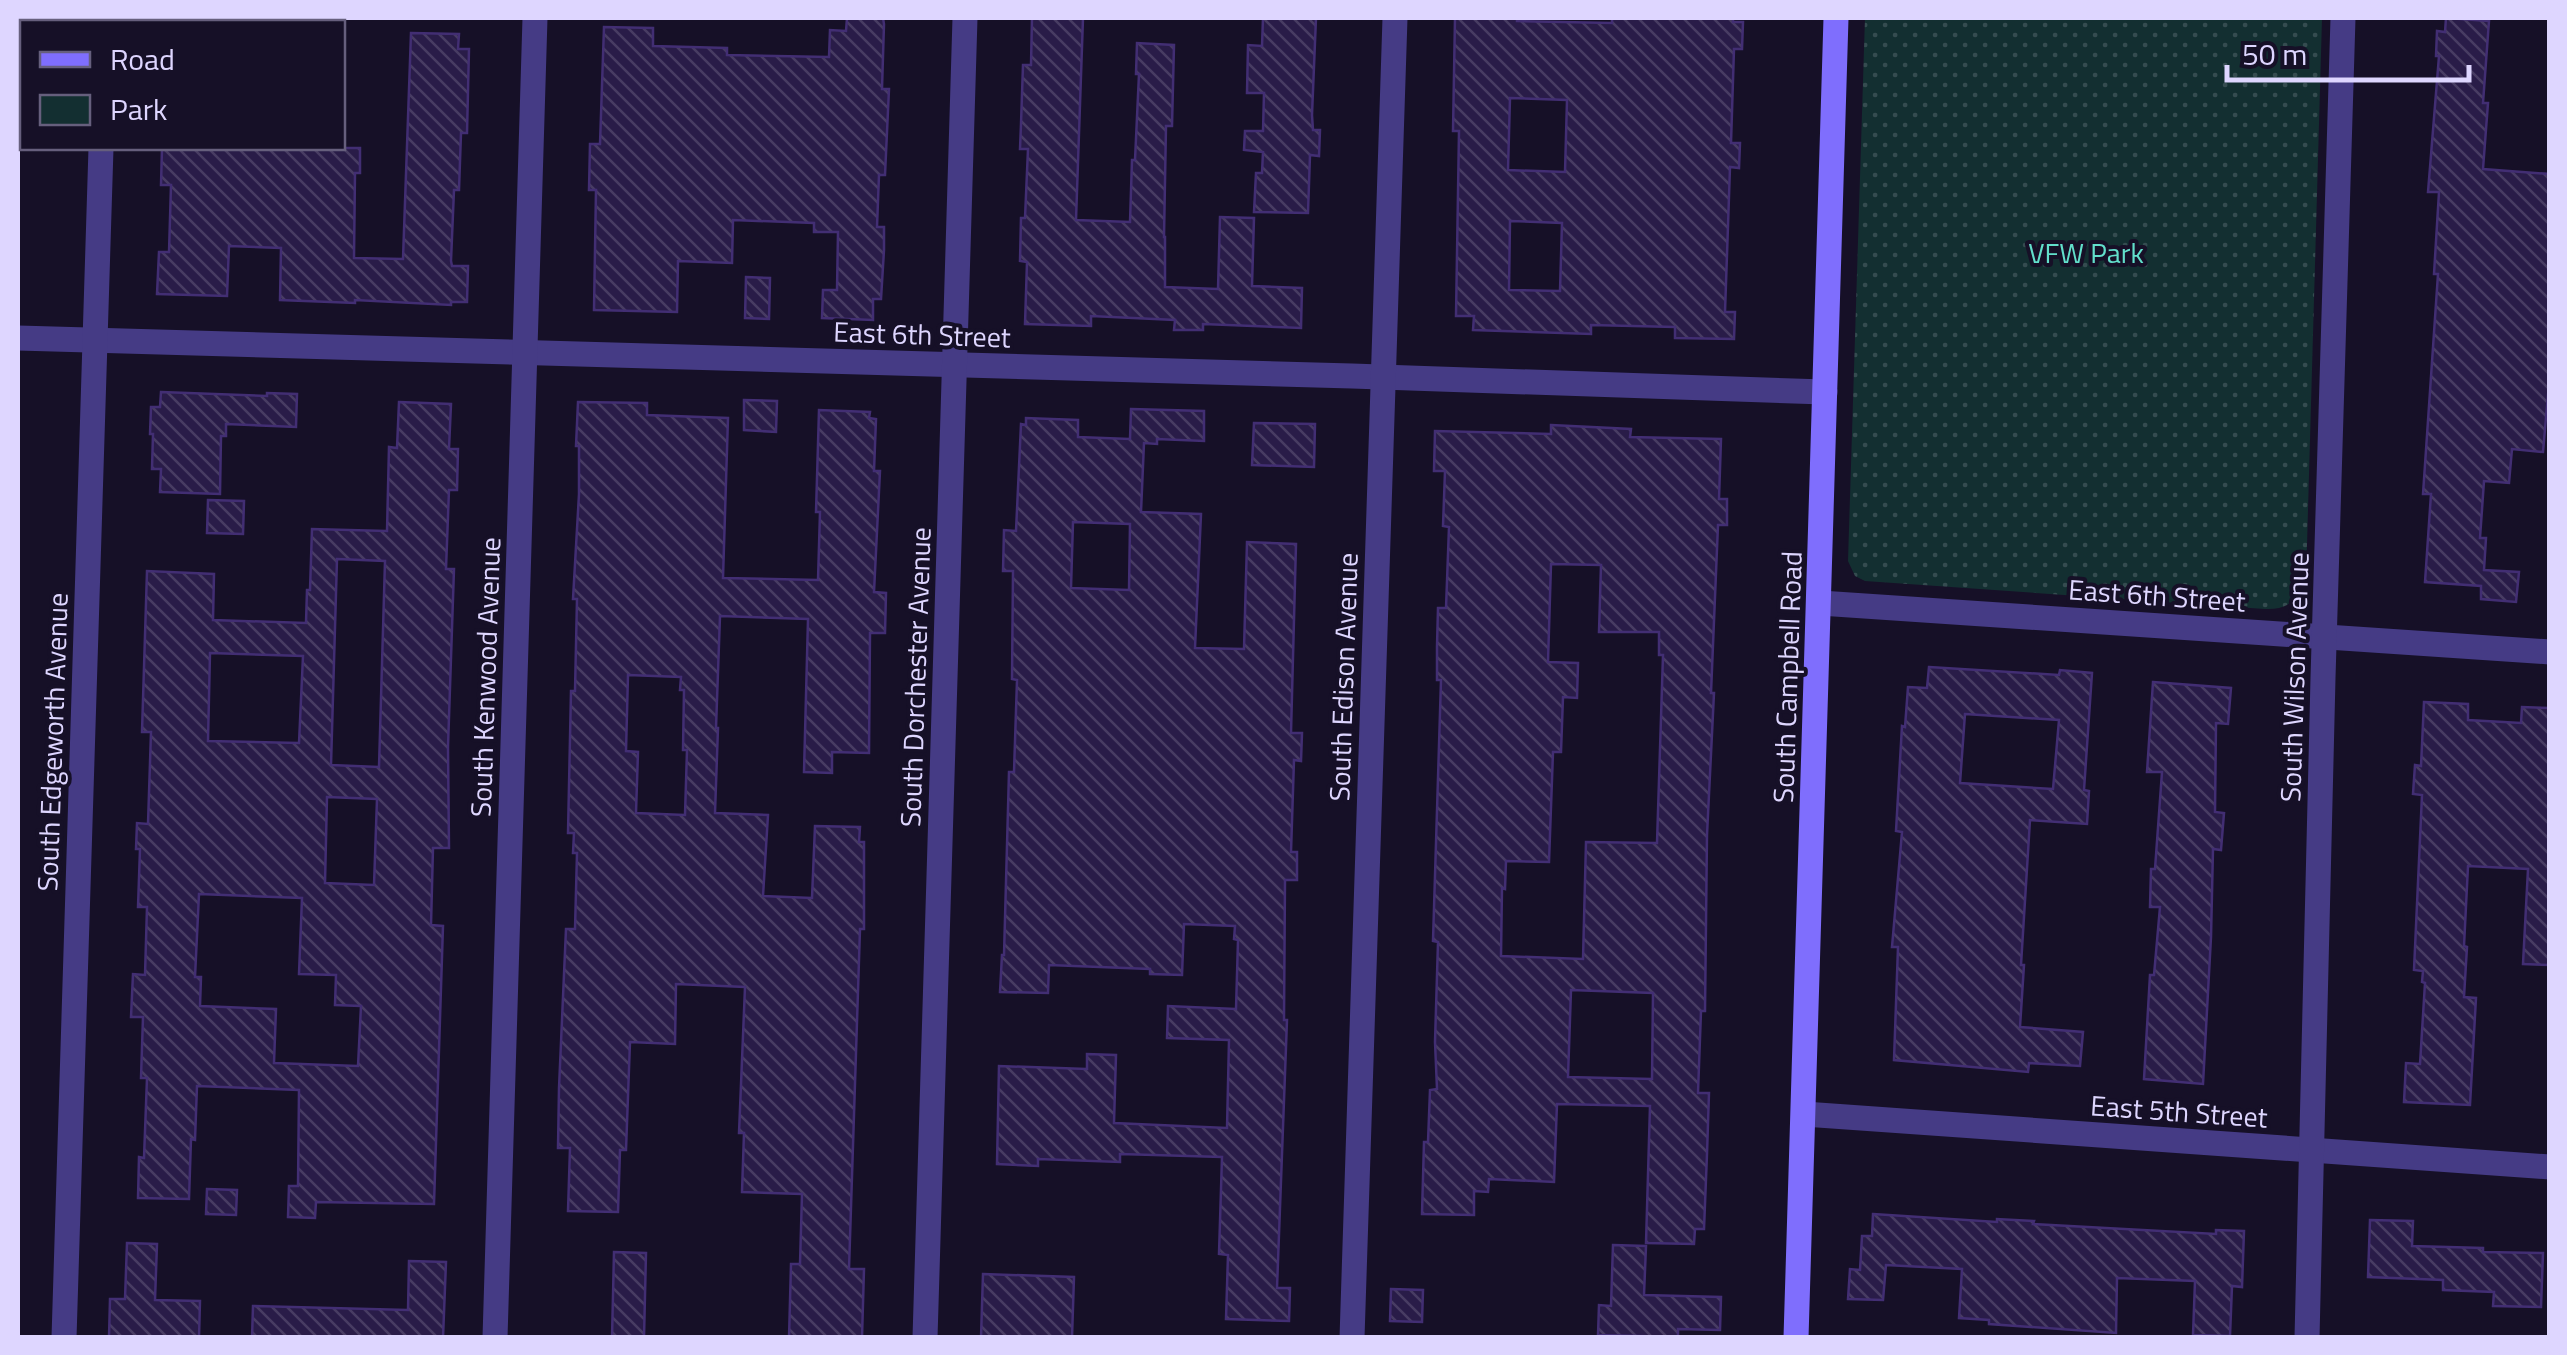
<svg xmlns="http://www.w3.org/2000/svg" width="2567" height="1355" font-family="'Titillium Web',sans-serif">
<style>
.green{fill:url(#green-dots)}
.building{fill:url(#building-back-hatch);stroke:#422e73;stroke-width:2.5;fill-rule:evenodd}
.lines{fill:none;stroke-linecap:round;stroke-linejoin:round}
.street{stroke:#453b85;stroke-width:25}
.secondary{stroke:#7f6efd;stroke-width:25}
.labels{text-anchor:middle;dominant-baseline:central;stroke-width:8;stroke-linejoin:round;paint-order:stroke}
.park-label{font-size:28px;fill:#62dfcb;stroke:#161027}
.street-label{font-size:28px;fill:#ded6ff;stroke:#161027}
</style>
<defs>
<pattern id="green-dots" width="8" height="8" patternUnits="userSpaceOnUse" patternTransform="scale(2.5)"><rect width="8" height="8" fill="#132f31"/><path d="M2 2h.1M6 6h.1" fill="none" stroke="#354c50" stroke-width="1.8" stroke-linecap="round"/></pattern>
<pattern id="building-back-hatch" width="6" height="6" patternUnits="userSpaceOnUse" patternTransform="scale(2.5)"><rect width="6" height="6" fill="#291c48"/><path d="M-1 5l2 2M0 0l6 6M5-1l2 2" fill="none" stroke="#483c63"/></pattern>
</defs>
<rect width="100%" height="100%" fill="#161027"/>
<path class="green" d="M1865,18H2322L2306,580C2299,600 2287,610 2265,609L1865,581L1855,576L1848,561Z"/>
<g class="building">
<path d="M847,18H883L884,24L882,89H889L885,175H879L877,227H884V250L881,299H873V320L822,318L823,290H837L838,232H814V223L733,220L732,263L678,261L677,312L594,310L596,190H589L590,144H600L604,27L653,28V46L727,48V55L829,57L830,30L846,31Z"/>
<path d="M1032,18H1083L1076,220L1130,222L1132,160H1135L1139,74H1136L1137,43L1174,45L1172,126H1166L1164,237H1165V287L1218,289L1220,217L1254,218L1252,286L1302,288L1301,328L1203,324V330H1174L1175,320L1091,316V326L1025,324L1027,262L1020,261L1021,218H1025L1028,149H1020L1021,124L1023,65H1031Z"/>
<path d="M1263,18H1316L1312,115L1313,130H1320L1319,156L1310,155L1308,213L1254,212L1256,173H1262L1263,152L1244,150L1245,131H1263L1264,93H1247L1248,45L1262,46Z"/>
<path d="M1455,18H1517V21L1612,23V18H1733V22H1743L1742,49H1734L1731,143H1740L1739,168L1730,167L1728,226L1725,312H1735L1734,339L1675,338V327L1591,325V334L1473,330L1474,316H1456L1459,131H1453ZM1510,98L1567,100L1565,172L1508,170ZM1510,221L1562,223L1560,291L1509,290Z"/>
<path d="M2446,18L2489,21L2483,103H2488L2483,169L2550,174V372L2543,452L2512,449L2509,483L2484,481L2480,538H2486L2484,570L2519,572L2516,602L2481,599V586L2425,582L2431,494H2423L2438,274H2434L2439,192H2428L2439,56H2436L2437,31L2445,32Z"/>
<path d="M411,33L459,34L458,49H469L467,133H461L459,190H454L451,261L452,266H468L467,302H451V305L355,300V303L280,300L281,248L229,246L227,296L157,294L159,252H169L171,185H161L162,148H360V173H355L354,258L403,259Z"/>
<path d="M746,277L770,278L769,319L745,318Z"/>
<path d="M161,392L267,396V393L297,394L296,427L226,424V436H221L220,494L160,492L161,469H152L153,434H150L151,407H160Z"/>
<path d="M744,400L777,401L776,432L744,430Z"/>
<path d="M399,402L451,404L449,449H458L457,490H449L446,569H454L448,747L449,848H433L431,925L443,926L434,1204L316,1202L315,1218L288,1217L289,1186H298L299,1090L197,1086L195,1140L191,1139L189,1199L138,1198L139,1157L144,1158L147,1078H141L143,1017H131L133,974L145,975L147,907H138L140,849H136L137,823L148,824L151,732H142L147,571L214,574L213,620L306,623L307,590H310L312,529L387,531L389,447L397,448ZM337,559L385,561L379,767L331,765ZM210,653L303,656L299,743L208,741ZM327,797L377,799L374,885L325,883ZM199,894L302,898L299,974L336,975L335,1005L361,1006L358,1066L274,1063L276,1009L200,1006L201,977H195Z"/>
<path d="M578,402L647,403V415L728,418L723,578L818,580L820,512H816L819,410L870,412L869,418L876,419L874,471H880L874,592L886,593L885,633H870L869,753L832,752V773L804,772L808,619L720,616L716,728H718L715,813L768,815L763,896L812,898L815,826L860,827L859,842H864V929H860L849,1269H864L862,1338H789L791,1264H800L802,1194L742,1192L744,1133H739L745,987L676,984L675,1044L630,1042L626,1150H620L618,1212L568,1211L570,1148H558L559,1088L566,929H575L577,853H573L574,833H568L571,691H575L577,599H573L579,494V446H576ZM628,675L681,677L680,690H684L683,750H687L685,815L636,813L638,752L626,751Z"/>
<path d="M1131,409L1204,411V441L1157,439V444L1144,443L1141,512L1201,514L1195,648L1244,649L1247,542L1296,544L1291,733H1302L1301,761L1294,760L1291,852H1297V880H1285L1284,1020H1287L1277,1288H1290L1289,1321L1226,1319L1228,1255L1219,1254L1222,1157L1120,1154V1162L1038,1159V1166L997,1164L999,1066L1087,1069V1054L1116,1055L1114,1123L1227,1128L1229,1040L1167,1038L1168,1006L1236,1009L1238,940L1234,939L1235,926L1184,924L1182,975L1150,974V969L1049,965L1048,993L1000,992L1002,955H1004L1009,772H1014L1017,680L1012,679L1013,571H1003L1004,530L1016,531L1021,424L1026,425V418L1078,420V437L1130,439ZM1073,522L1130,524L1129,590L1071,588Z"/>
<path d="M1254,423L1315,424L1314,467L1252,465Z"/>
<path d="M1551,425L1631,429L1630,437L1721,439L1719,499H1727V525H1718L1711,693H1714L1707,835L1705,1011H1701L1698,1093H1709L1707,1154L1704,1229H1695L1694,1244L1646,1243L1650,1106L1557,1104L1554,1182L1489,1179L1488,1192L1474,1191V1215L1422,1214L1424,1142H1428L1430,1090L1437,1089L1435,1042L1438,942L1433,941L1441,680H1437V646L1438,608H1446L1449,527L1443,526L1445,471H1434L1435,431L1551,434ZM1551,564L1601,565L1599,632H1659V655H1663L1657,843L1586,842L1583,959L1501,956L1502,888L1505,889L1506,861L1549,862L1553,752H1561L1563,697L1577,698L1578,663L1548,662ZM1571,990L1653,993L1652,1079L1568,1077Z"/>
<path d="M208,500L244,501L243,534L207,533Z"/>
<path d="M1929,667L2059,675L2060,670L2092,673L2084,790L2089,791L2087,824L2030,820L2021,965H2024L2020,1027L2083,1032L2080,1066L2029,1063L2028,1072L1894,1060L1898,947H1892L1902,832L1896,831L1902,726L1905,727L1908,687L1927,688ZM1965,714L2059,720L2053,789L1960,783Z"/>
<path d="M2153,682L2231,688L2228,724L2216,723L2215,812L2224,813L2221,850L2213,849L2211,937L2203,1084L2144,1079L2150,975H2154L2160,907H2150L2151,869H2155L2162,772H2147Z"/>
<path d="M2424,702L2468,704V720L2521,723L2522,707L2550,708V965L2523,964L2528,869L2468,866L2464,946L2467,947L2464,997L2476,998L2470,1105L2404,1102L2406,1063L2420,1064L2425,983L2422,982L2423,971L2414,970L2422,795L2413,794L2415,765L2421,766Z"/>
<path d="M207,1189L237,1190L236,1215L206,1214Z"/>
<path d="M1873,1214L1997,1222V1219L2034,1221L2033,1224L2216,1234V1230L2244,1231L2242,1287L2232,1286L2230,1336L2193,1335L2195,1281L2117,1278L2116,1333L1989,1324V1320L1959,1318L1962,1269L1886,1265L1883,1300L1848,1299L1850,1269L1860,1270L1862,1236H1872Z"/>
<path d="M2370,1220L2413,1221L2412,1246L2483,1248V1252L2543,1253L2541,1307L2493,1306L2494,1292L2443,1290V1280L2368,1277Z"/>
<path d="M127,1243L157,1244L155,1300L200,1301L199,1338H109L110,1299H125Z"/>
<path d="M1613,1245L1646,1246L1644,1295L1721,1297L1720,1330L1678,1329V1337L1598,1335L1599,1305L1611,1306Z"/>
<path d="M614,1252L646,1253L644,1338H612Z"/>
<path d="M409,1261L446,1262L443,1338H252L253,1306L408,1310Z"/>
<path d="M983,1274L1074,1277L1072,1338H981Z"/>
<path d="M1391,1289L1423,1290L1422,1322L1390,1321Z"/>
</g>
<g class="lines">
<g class="street">
<path d="M105,22V18"/>
<path d="M18,338L1352,376L1825,392"/>
<path d="M1820,603L2550,652"/>
<path d="M1804,1114L2550,1167"/>
<path d="M64,1338L101,148"/>
<path d="M495,1338L535,18"/>
<path d="M925,1338L965,18"/>
<path d="M1352,1338L1395,18"/>
<path d="M2307,1338L2323,678L2343,18"/>
</g>
<path class="secondary" d="M1796,1338L1836,18"/>
</g>
<g class="labels">
<g class="park-label">
<text x="2086" y="252">VFW Park</text>
</g>
<g class="street-label">
<text transform="translate(922 334) rotate(2)">East 6th Street</text>
<text transform="translate(2157 595) rotate(4)">East 6th Street</text>
<text transform="translate(485 677) rotate(-88)">South Kenwood Avenue</text>
<text transform="translate(915 677) rotate(-88)">South Dorchester Avenue</text>
<text transform="translate(1343 677) rotate(-88)">South Edison Avenue</text>
<text transform="translate(1787 677) rotate(-88)">South Campbell Road</text>
<text transform="translate(2294 677) rotate(-88)">South Wilson Avenue</text>
<text transform="translate(52 742) rotate(-88)">South Edgeworth Avenue</text>
<text transform="translate(2179 1111) rotate(4)">East 5th Street</text>
</g>
</g>
<rect width="2567" height="1355" fill="none" stroke="#ded6ff" stroke-width="40"/>
<rect x="20" y="20" width="325" height="130" fill="#161027" stroke="#665f7d" stroke-width="2.5"/>
<rect x="40" y="52" width="50" height="15" fill="#7f6efd" stroke="#665f7d" stroke-width="2.5"/>
<text x="110" y="70" font-size="30" fill="#ded6ff">Road</text>
<rect x="40" y="95" width="50" height="30" fill="#132f31" stroke="#665f7d" stroke-width="2.5"/>
<text x="110" y="120" font-size="30" fill="#ded6ff">Park</text>
<path d="M2227 65v15h242v-15" fill="none" stroke="#ded6ff" stroke-width="5"/>
<text x="2242" y="65" font-size="30" fill="#ded6ff" stroke="#161027" stroke-width="8" paint-order="stroke">50 m</text>
</svg>
